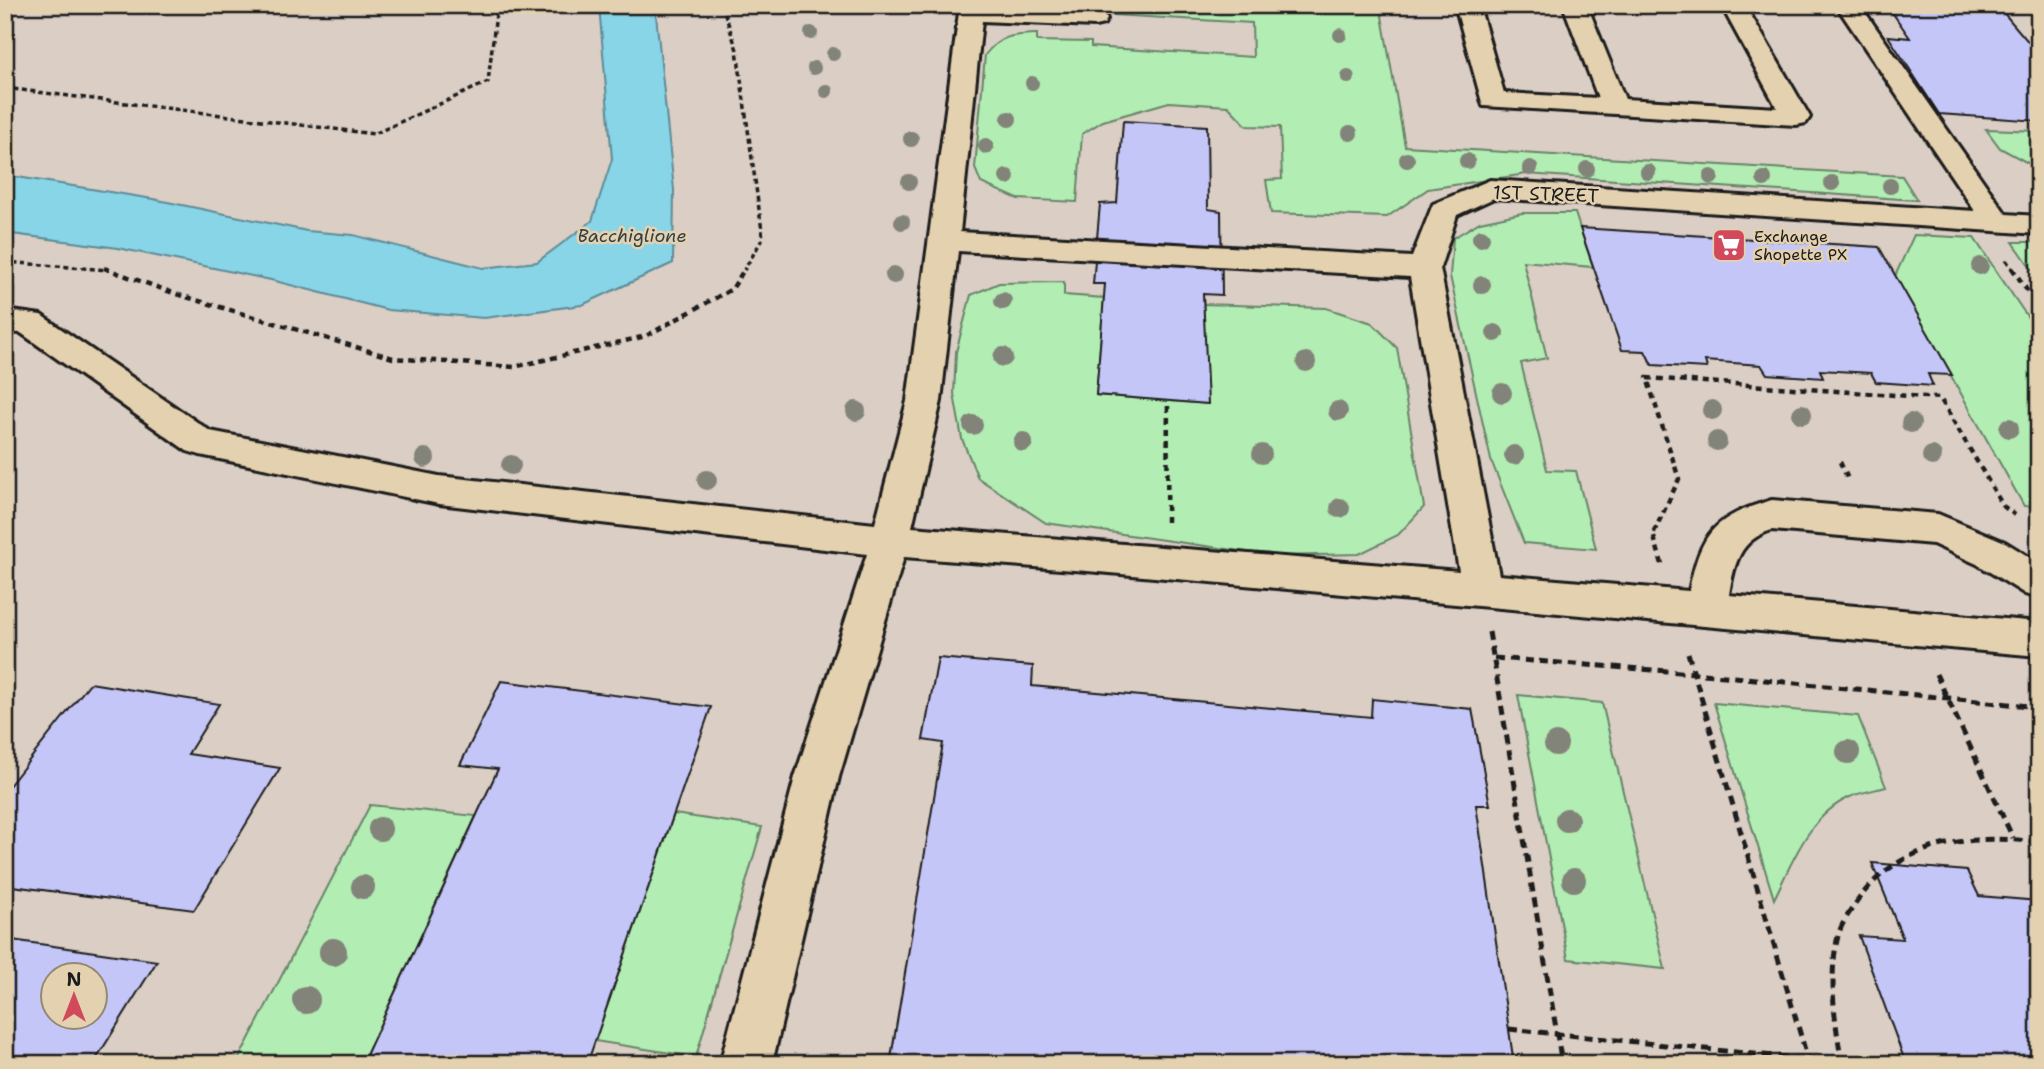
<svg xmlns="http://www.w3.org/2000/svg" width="2044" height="1069" font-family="'Shantell Sans',sans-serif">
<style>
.green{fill:#b2edb3;stroke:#678468;stroke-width:2}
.water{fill:#88d5e7;stroke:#5d8b96;stroke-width:2}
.building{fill:#c4c6f8;stroke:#1c1c1c;stroke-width:2;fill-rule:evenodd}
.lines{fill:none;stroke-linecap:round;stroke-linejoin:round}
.minor-casing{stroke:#1c1c1c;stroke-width:6}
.path-far2{stroke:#1c1c1c;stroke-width:3.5;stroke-dasharray:5 3.5;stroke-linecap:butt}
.path-far1{stroke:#1c1c1c;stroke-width:4.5;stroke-dasharray:6 5;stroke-linecap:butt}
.path{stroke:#1c1c1c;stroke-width:5;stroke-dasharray:9 6;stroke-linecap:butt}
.minor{fill:#e4d1af;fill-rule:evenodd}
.tree{fill:#828379}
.labels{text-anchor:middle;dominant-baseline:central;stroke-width:5;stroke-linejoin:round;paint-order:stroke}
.far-poi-label{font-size:16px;fill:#1c1c1c;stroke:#e4d1af;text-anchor:start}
.far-water-label{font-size:18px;font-style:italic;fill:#324145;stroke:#e4d1af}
.street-label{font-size:19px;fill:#1c1c1c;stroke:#e4d1af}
</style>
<rect width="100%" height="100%" fill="#dacec5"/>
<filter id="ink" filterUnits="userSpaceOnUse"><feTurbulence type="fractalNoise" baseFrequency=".0143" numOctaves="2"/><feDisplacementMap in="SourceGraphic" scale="14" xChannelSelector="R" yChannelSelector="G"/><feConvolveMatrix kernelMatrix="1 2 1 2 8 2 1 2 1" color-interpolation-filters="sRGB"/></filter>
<g filter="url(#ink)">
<g class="green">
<path d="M1050,5H1380L1405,146L1902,176L1917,200L1526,174L1428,189L1387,217L1271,213L1266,180L1282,179L1280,127L1247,126L1228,106L1169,102L1103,121L1082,134L1077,202L1018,199L981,183L975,168L985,55C1000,35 1013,35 1037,34V41L1091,42V47L1253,57L1252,23L1095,14Z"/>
<path d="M1986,129L2039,131V169L2000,148Z"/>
<path d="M1522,213H1575L1593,267L1523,261L1547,358L1521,363L1547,470L1576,471L1596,549L1524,543L1491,460L1450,276L1453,238L1480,222Z"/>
<path d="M1914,235L1974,238L2039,334V507L2024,506L1895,276Z"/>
<path d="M2013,242H2039V279Z"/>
<path d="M1064,282V295L1104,298L1096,395L1207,404L1203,304L1326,308L1372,323L1397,348L1424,507L1398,535L1359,554L1275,556L1046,523L978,478L962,439L954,394L956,352L971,295L999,283Z"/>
<path d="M1518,695L1602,703L1665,969L1568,959Z"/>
<path d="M1714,703L1858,716L1886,787C1875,790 1861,792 1850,797C1809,815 1792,863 1774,899Z"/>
<path d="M370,805L476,816L362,1064H236Z"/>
<path d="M674,814L762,827L696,1057L595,1041Z"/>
</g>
<path class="water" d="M599,5H655L674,190L673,263L582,305L484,318L388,310L271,280L118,248L5,233V175L153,199L307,231L353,235L483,268L537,262L592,221L612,159Z"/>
<g class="building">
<path d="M1887,5H1997L2031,45L2039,46V121L1939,114L1888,36L1910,38Z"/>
<path d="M1123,121L1207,126L1208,209L1221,211L1222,295L1203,294L1208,404L1096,395L1105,284H1093L1100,204L1117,203Z"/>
<path d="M1580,228L1879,247L1952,375L1928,374L1933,386L1876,382L1871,373L1820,370L1823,378L1767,374L1761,365L1705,361L1707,368L1652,365L1645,351L1622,350Z"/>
<path d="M938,658L1033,666L1032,686L1371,717L1372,699L1472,709L1490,805H1476L1514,1064H890L943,743L923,740Z"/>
<path d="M501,681L711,707L587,1064H362L498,769L460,765Z"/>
<path d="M90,683L219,704L188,754L280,768L194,910L5,885V791Z"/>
<path d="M1872,863L1967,871L1979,896L2039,901V1064H1906L1859,936L1903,939Z"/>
<path d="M5,939L157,961L93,1064H5ZM52,974H94V1016H52Z"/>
</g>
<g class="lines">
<g class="minor-casing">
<g id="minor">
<path d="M960,5L1095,12L1104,14L1107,19L1104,24L1095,26L982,21L960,232L1412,257L1433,204L1490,180L1975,211L1836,5H1860L2006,214L2039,216V234L1494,198L1457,215L1440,268L1499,575L1689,591C1701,532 1714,517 1772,500L1938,514L2005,542L2039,563V599L2025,594L1977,564L1933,544L1772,530C1739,540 1734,564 1729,595L2039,622V656L1087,571L904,557L839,777L772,1064H720L795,777L867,554L439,504L200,455L187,451L21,333L5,332V310L41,315L210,431L439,476L875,524L907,401ZM958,251L1410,277L1459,571L912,527L941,401Z"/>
<path d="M1455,5H1479L1504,93L1598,98L1563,5H1587L1625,99L1777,108L1721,5H1745L1810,117L1806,123L1796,125L1483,106Z"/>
</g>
</g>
<g class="path-far2">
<path d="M722,5L737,50L763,238L744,270"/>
<path d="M5,88L374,134L488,82L497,5"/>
<path d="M2006,260L2013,270"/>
<path d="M5,262L109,270"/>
</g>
<g class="path-far1">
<path d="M104,268L176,294L393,358L514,367L646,336L732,289L745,268"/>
<path d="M2012,268L2039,308"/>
<path d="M1840,462L1849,481"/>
<path d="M1167,522L1168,401"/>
<path d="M1662,564L1653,534L1679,479L1647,378L1940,398L2003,506L2015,515"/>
</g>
<g class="path">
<path d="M1489,632L1562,1064"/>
<path d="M1688,653L1808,1060L1806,1064"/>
<path d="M1494,658L1694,673L2039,707"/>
<path d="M1936,674L2013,838"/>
<path d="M1509,1029L1842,1063"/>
<path d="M1842,1064C1835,1022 1828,977 1838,936C1841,924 1849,913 1856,903C1898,841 1970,834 2039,842"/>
</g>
<use href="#minor" class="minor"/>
</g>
<g class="tree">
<circle cx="811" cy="33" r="7"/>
<circle cx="1340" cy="35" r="7"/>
<circle cx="833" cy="54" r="7"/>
<circle cx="814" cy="68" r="7"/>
<circle cx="1348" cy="77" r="7"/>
<circle cx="1032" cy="83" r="7"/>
<circle cx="826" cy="91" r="7"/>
<circle cx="1009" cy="119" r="8"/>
<circle cx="1350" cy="133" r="8"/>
<circle cx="911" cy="139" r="8"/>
<circle cx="986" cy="146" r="8"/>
<circle cx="1407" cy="160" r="8"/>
<circle cx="1467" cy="161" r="8"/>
<circle cx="1530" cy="168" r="8"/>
<circle cx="1587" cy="169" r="8"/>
<circle cx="1648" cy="172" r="8"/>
<circle cx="1007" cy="177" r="8"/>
<circle cx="1711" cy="177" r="8"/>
<circle cx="1764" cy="179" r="8"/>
<circle cx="909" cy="182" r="8"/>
<circle cx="1832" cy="183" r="8"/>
<circle cx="1890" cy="186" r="8"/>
<circle cx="902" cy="222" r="8"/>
<circle cx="1481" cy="238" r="9"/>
<circle cx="1980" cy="266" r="9"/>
<circle cx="894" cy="275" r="9"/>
<circle cx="1482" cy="285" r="9"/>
<circle cx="1003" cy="301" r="9"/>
<circle cx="1495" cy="333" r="9"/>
<circle cx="1003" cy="357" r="10"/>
<circle cx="1306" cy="362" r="10"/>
<circle cx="1502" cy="393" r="10"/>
<circle cx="1712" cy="410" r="10"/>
<circle cx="856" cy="411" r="10"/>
<circle cx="1338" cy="411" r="10"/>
<circle cx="1802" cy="414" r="10"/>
<circle cx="1911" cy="423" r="10"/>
<circle cx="973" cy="425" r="10"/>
<circle cx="2009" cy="428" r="10"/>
<circle cx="1717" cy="441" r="10"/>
<circle cx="1023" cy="442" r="10"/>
<circle cx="1262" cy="454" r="10"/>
<circle cx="1514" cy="455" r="10"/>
<circle cx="1932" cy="456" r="10"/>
<circle cx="425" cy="458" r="10"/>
<circle cx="511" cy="465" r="10"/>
<circle cx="707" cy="480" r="10"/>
<circle cx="1340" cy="508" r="10"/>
<circle cx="1556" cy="744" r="12"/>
<circle cx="1848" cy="752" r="12"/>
<circle cx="1567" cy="820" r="12"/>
<circle cx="380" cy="829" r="12"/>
<circle cx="1574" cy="880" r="12"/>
<circle cx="363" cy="887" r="12"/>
<circle cx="333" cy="952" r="14"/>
<circle cx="306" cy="1000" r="14"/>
</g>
</g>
<defs>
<g id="supermarket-square" transform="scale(1.75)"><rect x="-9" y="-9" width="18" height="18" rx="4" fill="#d1495b" stroke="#e4d1af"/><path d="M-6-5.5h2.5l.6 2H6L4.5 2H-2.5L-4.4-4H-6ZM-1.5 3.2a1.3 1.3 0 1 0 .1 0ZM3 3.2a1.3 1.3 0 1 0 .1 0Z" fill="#fff"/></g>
</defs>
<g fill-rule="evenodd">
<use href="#supermarket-square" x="1729" y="245"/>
</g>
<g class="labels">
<g class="far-poi-label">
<text x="1754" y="236">Exchange<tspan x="1754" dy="18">Shopette PX</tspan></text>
</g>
<g class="far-water-label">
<text x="632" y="236">Bacchiglione</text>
</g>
<g class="street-label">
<text transform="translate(1546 194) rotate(2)">1ST STREET</text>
</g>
</g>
<rect width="2044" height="1069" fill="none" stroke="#e4d1af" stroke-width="28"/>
<rect x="14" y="14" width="2016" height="1041" fill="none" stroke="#1c1c1c" stroke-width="2.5" filter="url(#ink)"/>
<g transform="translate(74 996)"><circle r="33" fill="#e4d1af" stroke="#948974" stroke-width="2"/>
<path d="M0-5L12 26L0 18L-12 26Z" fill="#d1495b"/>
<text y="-10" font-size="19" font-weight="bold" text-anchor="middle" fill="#1c1c1c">N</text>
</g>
</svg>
